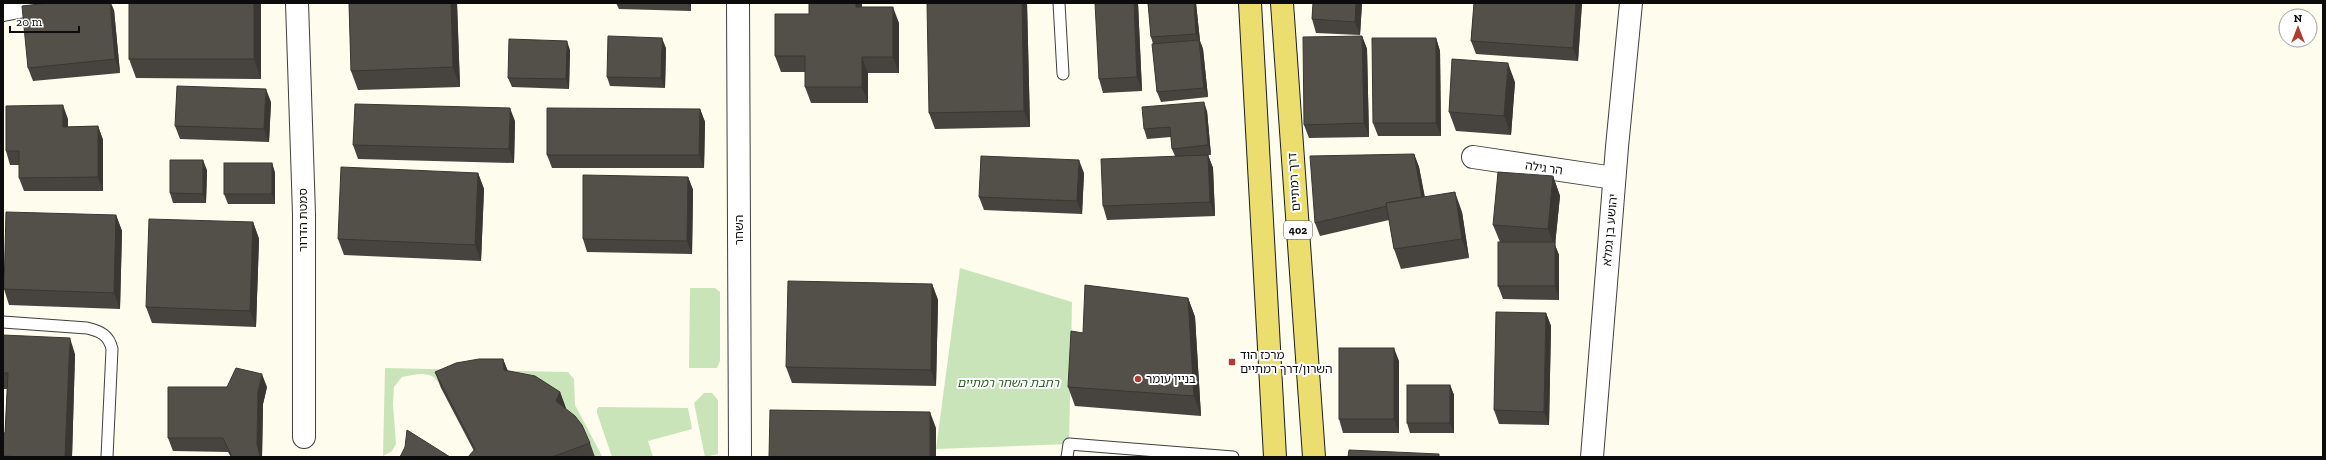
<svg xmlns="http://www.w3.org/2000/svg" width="2326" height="460" font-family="'Zilla Slab','Noto Sans Hebrew',serif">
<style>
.green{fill:#cae4ba}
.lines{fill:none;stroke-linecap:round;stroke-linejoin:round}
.service-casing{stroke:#3f3f3f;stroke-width:13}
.minor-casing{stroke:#3f3f3f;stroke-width:24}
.tertiary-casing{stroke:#3f3f3f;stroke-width:24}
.primary-casing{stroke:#1d1d1d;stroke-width:24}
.service{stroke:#fff;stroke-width:11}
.minor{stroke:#fff;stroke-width:22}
.tertiary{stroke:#fff;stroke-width:22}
.primary{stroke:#ebde6f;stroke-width:22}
.wall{fill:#47443f}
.shaded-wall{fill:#3a3733}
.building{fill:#534f49;stroke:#3a3733}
.poi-dot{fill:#ad3d32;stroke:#fff;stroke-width:1.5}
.labels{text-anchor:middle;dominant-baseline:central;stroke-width:4;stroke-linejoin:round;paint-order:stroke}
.shield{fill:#fff;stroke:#555;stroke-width:1}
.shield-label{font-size:11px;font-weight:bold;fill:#0c0c0c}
.street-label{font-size:12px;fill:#0c0c0c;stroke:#fff}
.poi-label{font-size:12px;fill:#0c0c0c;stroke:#fff;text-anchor:start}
.park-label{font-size:12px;font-style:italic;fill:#275d23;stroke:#fff}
</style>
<rect width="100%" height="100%" fill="#fdfced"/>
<g class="green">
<path d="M960,268L1072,302L1069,444L936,449Z"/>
<path d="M690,288H715L720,292V361L717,368H689Z"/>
<path d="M385,368L568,372L574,379L575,405L602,456L595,457L562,417L566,409L441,388C434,369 419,374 402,377L394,387L393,404L396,444L392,451L383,456Z"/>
<path d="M704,393H712L718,400V454L705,457L694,403Z"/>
<path d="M599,407L688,408L692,429L648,441L653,457H612L597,413V409Z"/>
</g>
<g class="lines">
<g class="service-casing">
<g id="service">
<path d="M1059,3L1063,74"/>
<path d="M3,322L87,328C100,331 109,335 112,349L107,457"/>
<path d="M1067,457L1069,444L1233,457"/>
</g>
</g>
<g class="minor-casing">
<g id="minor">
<path d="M297,3L304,214V437"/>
<path d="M738,3L740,457"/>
<path d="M1473,157L1614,178"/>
<path d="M1592,457L1617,147L1631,3"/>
</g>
</g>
<g class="tertiary-casing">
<path id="tertiary" d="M3,10L40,3"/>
</g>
<g class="primary-casing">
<g id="primary">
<path d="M1250,3L1275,457"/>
<path d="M1282,3L1314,457"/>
</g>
</g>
<use href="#service" class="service"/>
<use href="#minor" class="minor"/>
<use href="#tertiary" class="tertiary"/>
<use href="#primary" class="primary"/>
</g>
<g class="wall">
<path d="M261,3V79L136,78L129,59Z"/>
<path d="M349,3H457L460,87L358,90L351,71Z"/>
<path d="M616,3H691V11L619,9Z"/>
<path d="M862,3V7L899,23V73H868V103H811L805,87V72H781L775,56L809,14Z"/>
<path d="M1027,3L1030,127L935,129L929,113Z"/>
<path d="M1138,3L1142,91L1103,93L1099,79Z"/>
<path d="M1148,3H1196L1200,41L1203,49L1208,97L1161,102L1157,92L1153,44L1151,37Z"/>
<path d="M1313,3H1362L1360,35L1316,33L1312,19Z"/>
<path d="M1474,3H1582L1578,61L1476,54L1471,41Z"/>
<path d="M114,10L120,73L33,81L28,68Z"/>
<path d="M1362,36L1367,49L1369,137L1309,138L1304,125Z"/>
<path d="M1436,38L1440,51L1441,136H1378L1373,123Z"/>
<path d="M666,48L665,88L610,86L607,77Z"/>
<path d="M570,50L569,89L512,87L508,78Z"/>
<path d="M1515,82L1511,135L1456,131L1449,112Z"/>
<path d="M271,102L269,142L180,139L175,126Z"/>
<path d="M700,109L705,122L704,168H552L547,155Z"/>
<path d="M1207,111L1211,155H1208L1213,168L1215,216L1107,220L1103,206L1175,156L1172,149L1171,137L1147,139L1144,129Z"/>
<path d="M68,119V127L98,126L103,140V191H24L19,178V165H10L6,151Z"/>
<path d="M515,121L514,163L358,159L353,145Z"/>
<path d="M1414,154L1419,167L1425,197L1462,212L1469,258L1401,269L1394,249L1389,220L1320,236L1315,223Z"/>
<path d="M272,163L275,173V204H228L224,194Z"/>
<path d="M207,170L206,203H173L170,193Z"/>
<path d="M478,173L484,189L481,261L344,255L338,239Z"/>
<path d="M1084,173L1082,214L984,210L979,197Z"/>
<path d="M1553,176L1560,196L1555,245L1559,255V300L1503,299L1498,286L1500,242L1493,225Z"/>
<path d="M688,177L693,190L692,254L587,252L583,239Z"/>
<path d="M116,215L122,231L120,309L9,305L4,289Z"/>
<path d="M253,222L259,239L256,327L152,323L146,307Z"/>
<path d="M932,284L938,300L936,386L792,383L786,367Z"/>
<path d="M1188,298L1195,317L1201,416L1075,406L1068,387L1083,333Z"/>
<path d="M1546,313L1551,326L1549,425L1499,424L1494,410Z"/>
<path d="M3,335L75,354L72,457H3V433H5L7,389H3Z"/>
<path d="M503,359L508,371L560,392L566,409L590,443L595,457H468L474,451L441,388L435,372Z"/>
<path d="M1399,361V433H1343L1339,419Z"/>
<path d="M1450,385L1454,395V433H1410L1407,423Z"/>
<path d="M267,387L263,404L262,457H231L228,452L173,451L168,438Z"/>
</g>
<g class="shaded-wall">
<path d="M110,3H111L114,10L120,73L115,59Z"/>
<path d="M254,3H261V79L254,59Z"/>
<path d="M451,3H457L460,87L453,67Z"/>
<path d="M688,3H691V11Z"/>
<path d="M856,3H862V23L856,7Z"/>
<path d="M1022,3H1027L1030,127L1024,111Z"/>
<path d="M1134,3H1138L1142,91L1137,77Z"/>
<path d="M1194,3H1196L1200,41L1203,49L1208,97L1204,88L1200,42L1196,34Z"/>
<path d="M1356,3H1362L1360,35L1355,22Z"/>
<path d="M1576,3H1582L1578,61L1573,48Z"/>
<path d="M893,7L899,23V73L893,57Z"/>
<path d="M1362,36L1367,49L1369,137L1364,123Z"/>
<path d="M662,38L666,48L665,88L661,78Z"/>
<path d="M1436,38L1440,51L1441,136L1436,123Z"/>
<path d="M567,41L570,50L569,89L566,79Z"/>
<path d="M862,57L868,73V103L862,87Z"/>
<path d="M1508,63L1515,82L1511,135L1504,116Z"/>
<path d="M266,89L271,102L269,142L264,129Z"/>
<path d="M1204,102L1207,111L1211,155L1208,145Z"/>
<path d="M63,105L68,119V140L63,127Z"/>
<path d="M510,108L515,121L514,163L509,149Z"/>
<path d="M700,109L705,122L704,168L699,155Z"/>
<path d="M98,126L103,140V191L98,177Z"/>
<path d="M1414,154L1419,167L1427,211L1422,197Z"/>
<path d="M1208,155L1213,168L1215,216L1210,202Z"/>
<path d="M203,160L207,170L206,203L203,194Z"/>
<path d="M1079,160L1084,173L1082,214L1077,201Z"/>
<path d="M272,163L275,173V204L272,194Z"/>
<path d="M478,173L484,189L481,261L475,245Z"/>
<path d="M1553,176L1560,196L1555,245L1559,255V300L1555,286V247L1548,229Z"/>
<path d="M688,177L693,190L692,254L687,241Z"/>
<path d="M1455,192L1462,212L1469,258L1462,239Z"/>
<path d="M116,215L122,231L120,309L114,293Z"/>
<path d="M253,222L259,239L256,327L250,311Z"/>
<path d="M932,284L938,300L936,386L931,370Z"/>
<path d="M1188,298L1195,317L1201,416L1194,396Z"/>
<path d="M1546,313L1551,326L1549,425L1544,412Z"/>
<path d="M70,338L75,354L72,457H65Z"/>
<path d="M1394,348L1399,361V433L1394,419Z"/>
<path d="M503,359L509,375L504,370Z"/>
<path d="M262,374L267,387L263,404L262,457H260L257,444L258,391Z"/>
<path d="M1450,385L1454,395V433L1450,423Z"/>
<path d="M560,392L566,408L562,417L556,401Z"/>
<path d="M930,412L936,428V457H930Z"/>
</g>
<g class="building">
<path d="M48,3H110L115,59L28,68L22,6Z"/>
<rect x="129" y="3" width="125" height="56"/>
<path d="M349,3H451L453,67L351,71Z"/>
<path d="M809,3H856V7H893V57H862V87H805V56H775V14H809Z"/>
<path d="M927,3H1022L1024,111L929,113Z"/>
<path d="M1095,3H1134L1137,77L1099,79Z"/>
<path d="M1148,3H1194L1196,34L1151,37Z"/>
<path d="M1313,3H1356L1355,22L1312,19Z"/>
<path d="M1474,3H1576L1573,48L1471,41Z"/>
<path d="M608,36L662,38L661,78L607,77Z"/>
<path d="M1362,36L1364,123L1304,125L1303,37Z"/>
<path d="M1372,38H1436V123H1373Z"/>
<path d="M509,39L567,41L566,79L508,78Z"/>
<path d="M1199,40L1204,88L1157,92L1152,44Z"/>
<path d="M1452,59L1508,63L1504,116L1449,112Z"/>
<path d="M177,86L266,89L264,129L175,126Z"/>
<path d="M1204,102L1208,145L1172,149L1170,127L1144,129L1142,107Z"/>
<path d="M355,104L510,108L509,149L353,145Z"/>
<path d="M63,105V127L98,126V177L19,178V151H6V106Z"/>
<path d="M547,108L700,109L699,155H547Z"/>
<path d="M1414,154L1422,197L1386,203L1387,206L1315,223L1310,156Z"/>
<path d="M1208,155L1210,202L1103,206L1101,159Z"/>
<path d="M981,156L1079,160L1077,201L979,197Z"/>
<path d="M170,160H203V194L170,193Z"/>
<rect x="224" y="163" width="48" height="31"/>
<path d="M341,167L478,173L475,245L338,239Z"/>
<path d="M1498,172L1553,176L1548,229L1493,225Z"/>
<path d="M583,175L688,177L687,241L583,239Z"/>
<path d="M1455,192L1462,239L1394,249L1386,203Z"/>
<path d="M6,212L116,215L114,293L4,289Z"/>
<path d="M149,219L253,222L250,311L146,307Z"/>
<rect x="1498" y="242" width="57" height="44"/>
<path d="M788,281L932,284L931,370L786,367Z"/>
<path d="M1085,285L1188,298L1194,396L1068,387L1071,331L1083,333Z"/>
<path d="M1496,312L1546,313L1544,412L1494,410Z"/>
<path d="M3,335L70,338L65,457H23L3,456V433H5L8,373H3Z"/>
<rect x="1339" y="348" width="55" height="71"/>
<path d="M479,359H503L504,370L535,376L560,392L556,401L575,416L582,425L590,443L552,457H468L475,449L435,372L456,363Z"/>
<path d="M236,368L262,374L258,391L257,444L260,456L257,457H232L223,438H168V387H227Z"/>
<rect x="1407" y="385" width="43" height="38"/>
<path d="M770,410L930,412V457H769Z"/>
<path d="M407,430L450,457H400L405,447Z"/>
<path d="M1349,450L1439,454V457H1348Z"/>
</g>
<g class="poi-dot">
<rect x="1228" y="358" width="8" height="8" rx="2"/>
<circle cx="1138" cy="379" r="4"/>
</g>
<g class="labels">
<rect class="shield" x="1284" y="221" width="28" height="18" rx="3"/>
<g class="shield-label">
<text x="1298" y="230">402</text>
</g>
<g class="street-label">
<text transform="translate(1544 168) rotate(8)">הר גילה</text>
<text transform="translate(1294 182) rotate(-94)">דרך רמתיים</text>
<text transform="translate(303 220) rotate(-90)">סמטת הדרור</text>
<text transform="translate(739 230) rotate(-90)">השחר</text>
<text transform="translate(1610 230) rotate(-85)">יהושע בן גמלא</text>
</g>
<g class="poi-label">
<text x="1240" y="355">מרכז הוד<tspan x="1240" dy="14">השרון/דרך רמתיים</tspan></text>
<text x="1146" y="379">בניין עומר</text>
</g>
<g class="park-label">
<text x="1008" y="383">רחבת השחר רמתיים</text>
</g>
</g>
<rect width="2326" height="460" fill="none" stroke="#0c0c0c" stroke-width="8"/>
<g transform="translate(2298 28)"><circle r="19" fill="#ffffff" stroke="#9e9e9e"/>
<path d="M0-3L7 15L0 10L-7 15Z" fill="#ad3d32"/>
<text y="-6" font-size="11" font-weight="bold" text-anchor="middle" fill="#0c0c0c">N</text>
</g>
<path d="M10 26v6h69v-6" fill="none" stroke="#0c0c0c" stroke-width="2"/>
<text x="16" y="26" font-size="12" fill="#0c0c0c" stroke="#ffffff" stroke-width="3" paint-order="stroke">20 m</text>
</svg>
